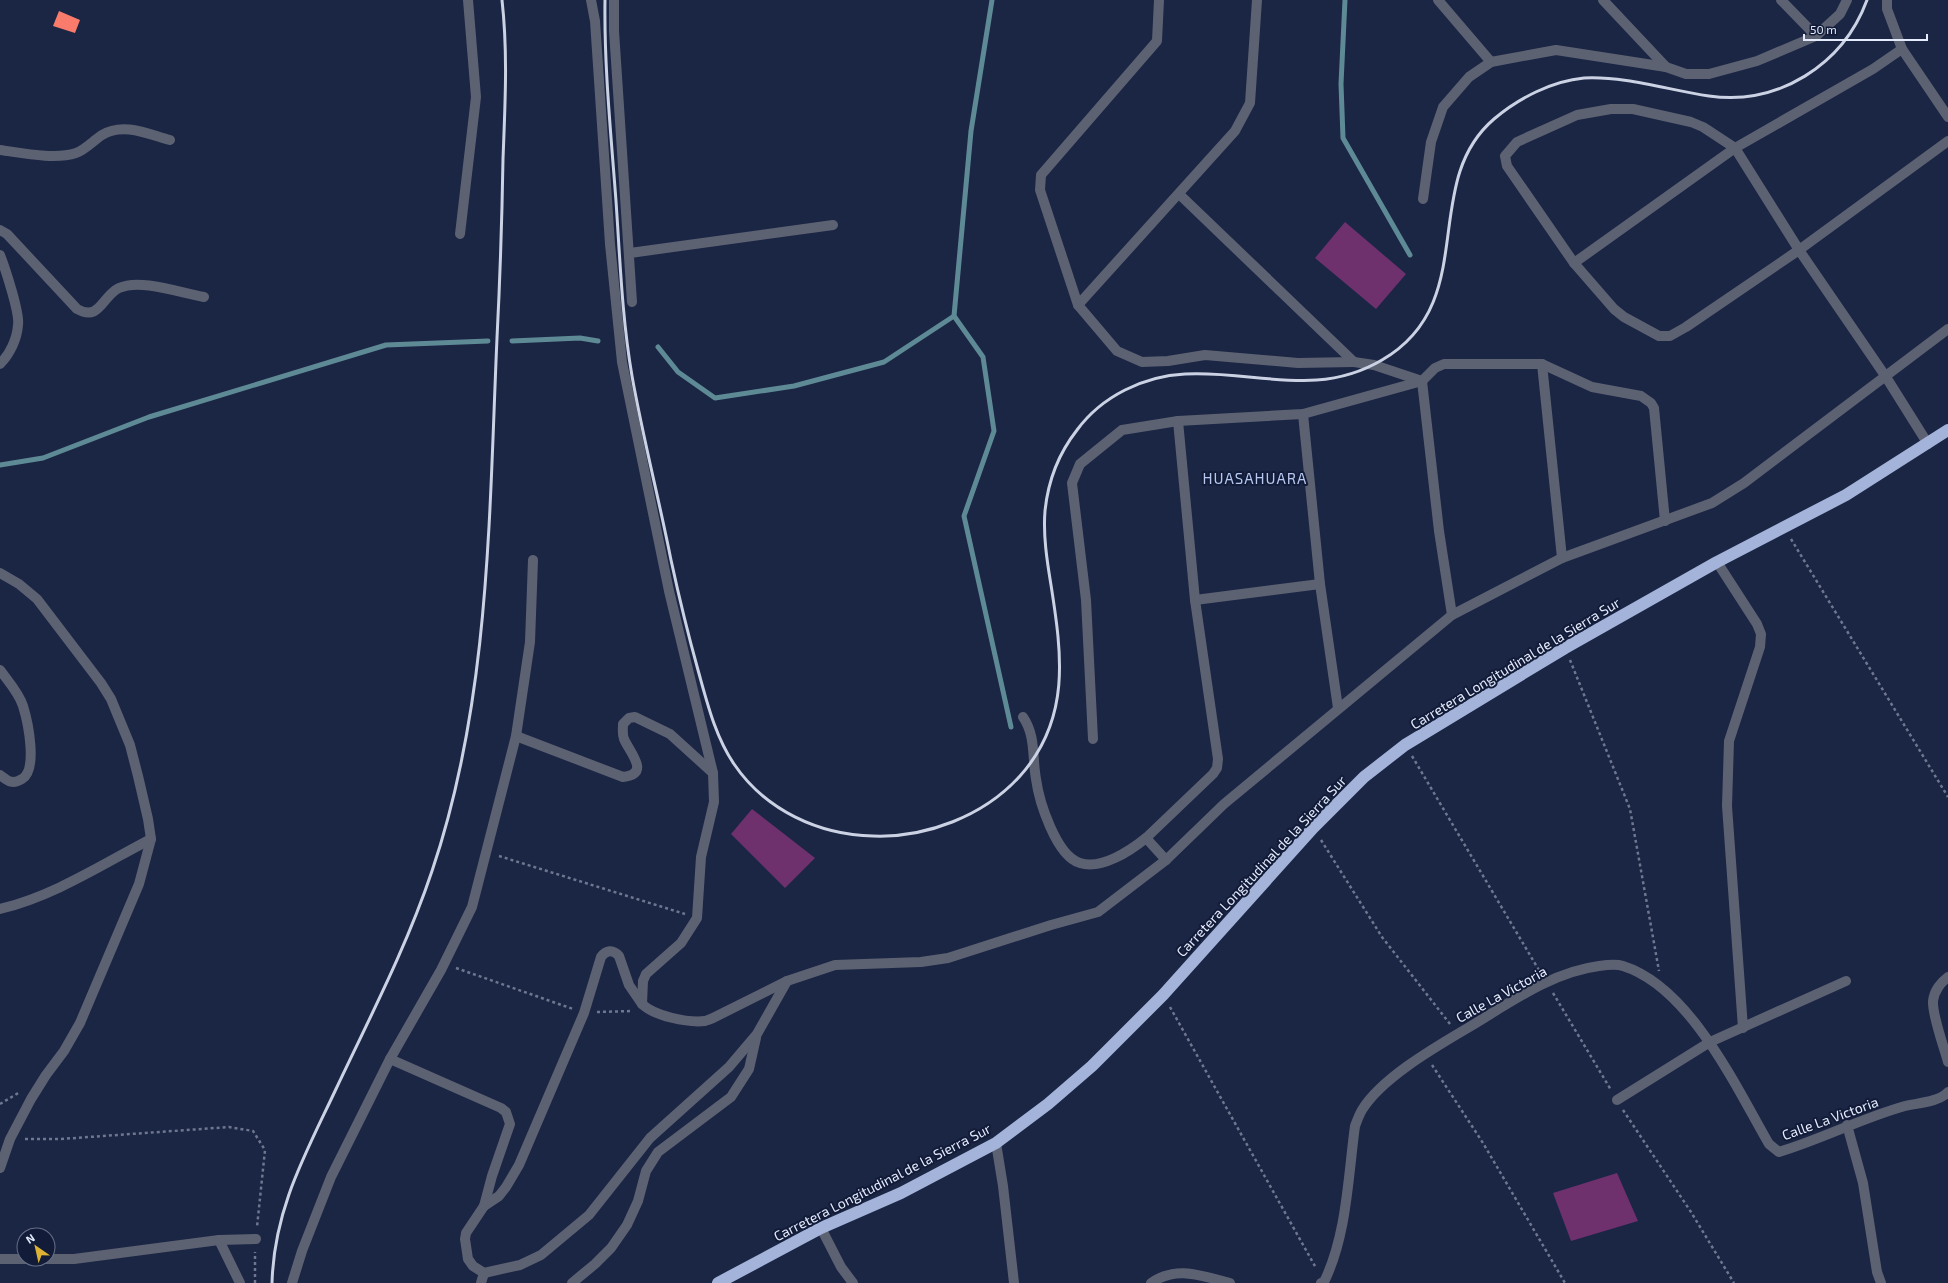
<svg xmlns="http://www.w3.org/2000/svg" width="1948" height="1283" font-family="'Exo 2',sans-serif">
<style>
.green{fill:#6f306e}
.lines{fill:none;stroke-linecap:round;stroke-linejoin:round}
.stream{stroke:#5e8a96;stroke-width:5}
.building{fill:#f97b6c}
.path{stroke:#6e7790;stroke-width:2.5;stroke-dasharray:3 3;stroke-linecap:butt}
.minor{stroke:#5c6272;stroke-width:10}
.highway{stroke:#a4b3da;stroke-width:12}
.rail{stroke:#cad2e4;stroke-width:3}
.labels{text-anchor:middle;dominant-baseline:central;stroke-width:4;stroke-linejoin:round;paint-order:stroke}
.street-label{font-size:14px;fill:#e4ebfc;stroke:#121c39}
.neighbourhood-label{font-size:15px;letter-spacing:1px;fill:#b7c7ef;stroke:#121c39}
</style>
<rect width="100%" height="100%" fill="#1b2544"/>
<g class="green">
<path d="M1345,222L1406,274L1376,309L1315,258Z"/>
<path d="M752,809L815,858L785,888L731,834Z"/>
<path d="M1617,1173L1638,1221L1571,1241L1553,1193Z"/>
</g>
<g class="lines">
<g class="stream">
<path d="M992,0L971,131L954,316L983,357L994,431L964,516L1011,727"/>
<path d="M1345,0L1341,84L1343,138L1410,255"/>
<path d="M512,341L580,338L598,341"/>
<path d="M658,347L678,372L715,398L794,386L884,362L954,316"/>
<path d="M0,465L43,458L149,417L386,345L488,341"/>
</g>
</g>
<path class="building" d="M59,11L80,20L75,33L53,26Z"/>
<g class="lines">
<g class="path">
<path d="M1791,539L1948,797"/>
<path d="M1570,660L1630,809L1659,971"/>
<path d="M1412,756L1540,972"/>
<path d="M1321,840L1382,937L1450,1024"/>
<path d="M499,856L685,914"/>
<path d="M456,968L573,1009"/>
<path d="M1553,993L1611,1090"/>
<path d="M1170,1007L1316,1268"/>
<path d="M597,1012L632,1011"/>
<path d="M1432,1065L1483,1143L1565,1283"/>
<path d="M0,1104L20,1092"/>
<path d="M1623,1110L1691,1212L1734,1283"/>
<path d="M25,1139H61L229,1127L253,1131L265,1150L257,1227"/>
<path d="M255,1283V1252"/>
</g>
<g class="minor">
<path d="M591,0L595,21L610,244L622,362L669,591L713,773L714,802L701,857L697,918L681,943L646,974L643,981L642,1004C654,1016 688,1023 705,1021C709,1020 713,1018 717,1016L787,981L835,965L921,962L948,958L1051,925L1098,912L1166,860L1224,804L1452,615L1562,558L1712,503L1744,483L1948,329"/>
<path d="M614,0V31L632,302"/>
<path d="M1159,0L1157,41L1041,175L1040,190L1078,305L1117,351L1142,362L1168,361L1205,355L1298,363L1354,362"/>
<path d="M1438,0L1491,62"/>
<path d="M1603,0L1666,67"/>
<path d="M1781,0L1816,36"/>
<path d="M1887,0V9L1902,49"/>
<path d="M0,150C22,153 55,160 76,153C85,150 94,140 102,135C123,122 148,134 170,140"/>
<path d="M1179,194L1354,362L1374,365L1422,381"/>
<path d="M1423,199L1431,142L1443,107L1469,77L1491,62L1556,50L1666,67L1686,74H1709L1757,61L1816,36L1840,14L1847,0"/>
<path d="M0,230L7,234L77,309C100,322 102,296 119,288C140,278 181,293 204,297"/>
<path d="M460,234L476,97L468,0"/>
<path d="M630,253L833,225"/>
<path d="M0,255C5,268 20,313 18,325C17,339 10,354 0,364"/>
<path d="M1574,263L1735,148L1873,69L1902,49L1948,117"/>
<path d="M1078,305L1235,131L1250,103L1257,0"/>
<path d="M1542,364L1562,558"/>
<path d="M1422,381L1439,531L1452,615"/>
<path d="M1303,414L1320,584L1338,708"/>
<path d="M1928,444L1886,377L1799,250L1735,148L1703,127L1691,122L1633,109H1611L1577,115L1517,142L1505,156L1507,166L1574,263L1614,309L1624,317L1659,336H1670L1686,327L1799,250L1948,141"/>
<path d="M1717,562L1757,624L1761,634L1760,647L1729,741L1727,806L1743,1028"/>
<path d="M0,573L19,584L37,599L101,683L111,699L130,745L138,776L148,819L151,839L139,884L80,1023L64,1051L46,1075L31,1099L10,1139L0,1168"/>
<path d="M1195,600L1320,584"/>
<path d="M0,670C8,681 19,693 23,706C28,722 38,770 22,779C12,785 8,781 0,775"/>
<path d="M1023,717C1036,736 1032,757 1036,779C1039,801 1056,856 1080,863C1101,870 1130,851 1146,838"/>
<path d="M516,736L623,777C651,774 630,753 624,739C622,734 623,729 623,724L629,718L635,717L670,734L713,773"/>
<path d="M1093,739L1086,600L1072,483L1080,464L1122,430L1178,421L1303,414L1422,381L1435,368L1444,364H1542L1592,387L1641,396L1651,403L1654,408L1665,521"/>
<path d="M1166,860L1146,838L1213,774L1217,768L1218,759L1195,600L1178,421"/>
<path d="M0,909C54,896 101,865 151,839"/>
<path d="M1948,977C1941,982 1934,991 1933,1001C1932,1015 1944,1047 1948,1062"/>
<path d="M390,1059L501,1108L506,1112L510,1124L492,1176L484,1206L466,1233L465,1239L468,1259L473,1266L484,1273L520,1265L541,1255L589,1215L650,1138L729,1067L757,1034L787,981"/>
<path d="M1617,1100L1710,1042L1846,981"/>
<path d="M1847,1125L1863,1183L1877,1272L1881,1283"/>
<path d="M996,1143L1003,1186L1014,1283"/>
<path d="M484,1206L499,1196L506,1187L519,1165L584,1013L601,957C606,950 613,949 619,956L629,985L642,1004"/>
<path d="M821,1228L841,1267L853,1283"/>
<path d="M219,1240L240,1283"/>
<path d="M0,1259H74L219,1240L256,1239"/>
<path d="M292,1283L302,1251L331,1177L390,1059L441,970L472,907L516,736L530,642L533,560"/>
<path d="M481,1283L484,1273"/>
<path d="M572,1283L595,1264L611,1248L627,1225L638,1201L646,1171L658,1152L731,1097L749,1069L756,1038"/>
<path d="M1151,1283C1177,1265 1201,1276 1230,1283"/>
<path d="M1321,1283L1324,1282C1347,1235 1348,1177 1355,1126C1357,1121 1359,1115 1362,1110C1382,1077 1439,1045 1471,1026C1511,1002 1552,972 1599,966C1606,965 1617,964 1623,966C1690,987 1736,1087 1769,1144L1779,1152C1822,1139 1862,1118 1905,1106C1918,1103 1939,1102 1948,1092"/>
</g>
<path class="highway" d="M718,1283L821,1228L901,1193L996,1143L1048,1104L1092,1066L1163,995L1313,828L1364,777L1405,745L1565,648L1717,562L1846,495L1948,430"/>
<g class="rail">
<path d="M605,0C604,67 611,134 616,201C620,259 622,318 632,376C643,438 659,499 671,560C679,597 688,634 698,670C707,702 715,736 734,764C765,810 819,835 873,836C926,838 984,816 1020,776C1071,719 1062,655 1051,585C1047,561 1043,535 1045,511C1048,481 1059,453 1077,430C1102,396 1144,376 1185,374C1254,370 1316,399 1382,360C1482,302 1418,184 1494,119C1519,98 1552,81 1584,78C1626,76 1668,90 1709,96C1778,106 1843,65 1867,0"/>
<path d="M272,1283C274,1209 305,1155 336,1089C370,1017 407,946 432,871C490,700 489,517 497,338C500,279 502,219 503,159C505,106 508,53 502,0"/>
</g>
</g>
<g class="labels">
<g class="street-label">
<text transform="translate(1515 663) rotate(-31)">Carretera Longitudinal de la Sierra Sur</text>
<text transform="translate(1261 866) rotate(-47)">Carretera Longitudinal de la Sierra Sur</text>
<text transform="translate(1501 994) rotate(-29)">Calle La Victoria</text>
<text transform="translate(1830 1118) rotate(-20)">Calle La Victoria</text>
<text transform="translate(882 1182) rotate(-27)">Carretera Longitudinal de la Sierra Sur</text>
</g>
<g class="neighbourhood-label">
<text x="1255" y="478">HUASAHUARA</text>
</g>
</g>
<g transform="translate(36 1247) rotate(326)"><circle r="19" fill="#121c39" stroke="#666f87"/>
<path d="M0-3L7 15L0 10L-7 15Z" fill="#ddb133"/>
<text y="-6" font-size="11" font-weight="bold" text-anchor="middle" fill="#e4ebfc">N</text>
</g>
<path d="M1804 34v6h123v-6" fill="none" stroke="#e4ebfc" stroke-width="2"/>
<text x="1810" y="34" font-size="12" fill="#e4ebfc" stroke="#121c39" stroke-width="3" paint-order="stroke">50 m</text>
</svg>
